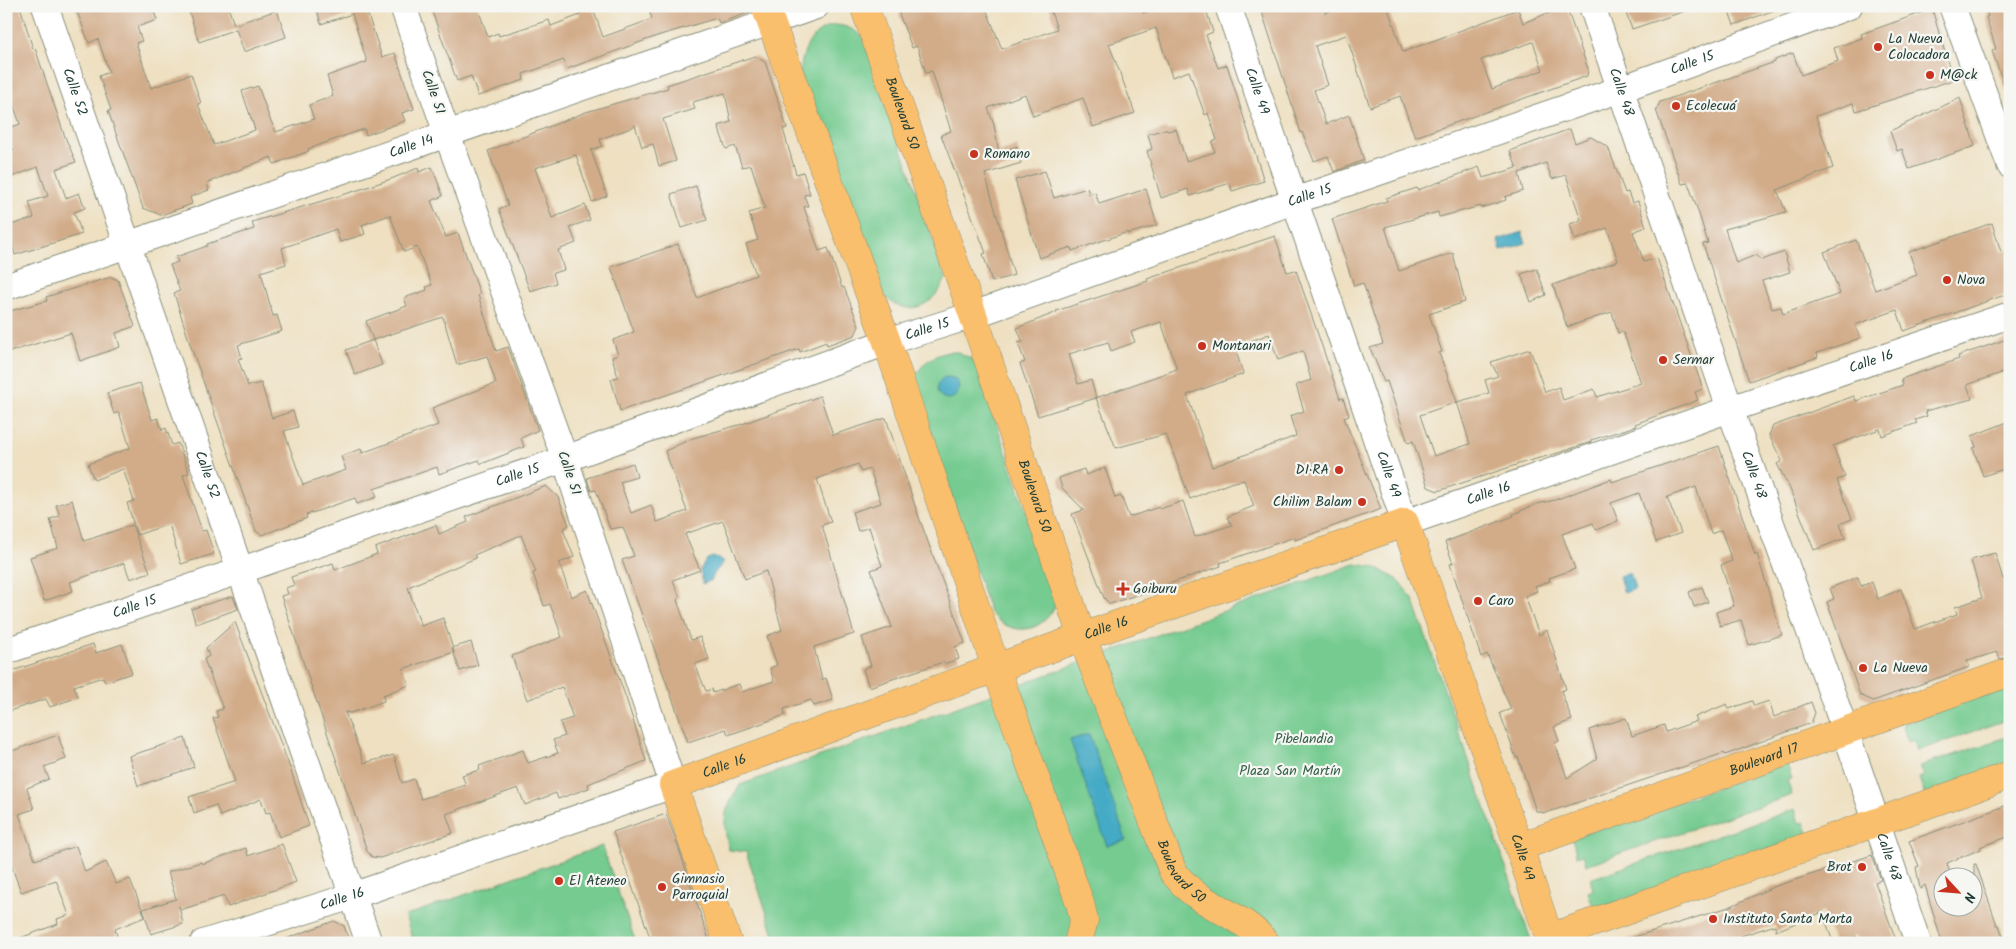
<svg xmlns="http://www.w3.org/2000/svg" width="2016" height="949" font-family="Kalam,sans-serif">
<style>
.green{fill:#75cb90;stroke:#4a8462}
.water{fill:#45aac5;stroke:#32747c}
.building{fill:#d2ac89;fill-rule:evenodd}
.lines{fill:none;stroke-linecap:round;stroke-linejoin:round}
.minor-casing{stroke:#868e7a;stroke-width:28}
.major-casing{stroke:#868e7a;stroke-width:29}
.minor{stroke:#fff;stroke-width:26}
.major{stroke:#f9bf6d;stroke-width:28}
.poi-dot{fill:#c8321e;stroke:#f6f6f2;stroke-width:2}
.labels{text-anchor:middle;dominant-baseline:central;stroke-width:4.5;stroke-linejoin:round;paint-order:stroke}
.poi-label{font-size:14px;fill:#1f3d34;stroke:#f6f6f2;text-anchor:start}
.street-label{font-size:14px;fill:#1f3d34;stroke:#f6f6f2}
.park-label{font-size:14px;fill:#34604b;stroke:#f6f6f2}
</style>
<rect width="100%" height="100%" fill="#f6f6f2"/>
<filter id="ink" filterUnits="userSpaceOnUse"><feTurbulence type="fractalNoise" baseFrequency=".02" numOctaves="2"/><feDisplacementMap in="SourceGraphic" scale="10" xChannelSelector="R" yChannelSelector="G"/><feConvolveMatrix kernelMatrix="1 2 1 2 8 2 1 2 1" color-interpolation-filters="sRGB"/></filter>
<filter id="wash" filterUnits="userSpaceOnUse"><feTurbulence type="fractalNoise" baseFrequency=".0096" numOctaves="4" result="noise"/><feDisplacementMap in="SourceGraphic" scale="20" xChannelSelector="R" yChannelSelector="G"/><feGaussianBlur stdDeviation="1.12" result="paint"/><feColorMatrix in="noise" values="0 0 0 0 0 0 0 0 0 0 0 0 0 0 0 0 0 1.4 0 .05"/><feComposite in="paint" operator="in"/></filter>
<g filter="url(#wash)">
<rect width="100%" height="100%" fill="#eee0c1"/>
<g class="green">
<path d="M836,25C848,26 855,30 864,38L946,278C934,306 908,320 883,295L800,73C803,49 810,30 836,25Z"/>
<path d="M948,352H958L975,361L1057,601C1045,634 1012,638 990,613L913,380C922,364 930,356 948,352Z"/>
<path d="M1355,564L1374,567L1397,579L1413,599L1532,943H777L746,852L729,850C722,819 723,812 740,785Z"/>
<path d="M2010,685V719L1917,751L1914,740L1908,742L1902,724Z"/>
<path d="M2010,736V767L1925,796L1919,778L1924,776L1920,766Z"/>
<path d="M1787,764L1792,779L1787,780L1792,795L1586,865L1583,854L1577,856L1572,838Z"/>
<path d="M1795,809L1799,823L1804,822L1809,836L1594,910L1588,892L1593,890L1590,879Z"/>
<path d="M602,846L636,943H414L405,916Z"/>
</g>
<g class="water">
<path d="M1522,232L1526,243L1501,251L1498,240Z"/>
<circle cx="948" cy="388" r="11"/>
<path d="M713,557L723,561C720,569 713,572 712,580L703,584L700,570L707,559Z"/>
<path d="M1630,572L1635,589L1624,593L1619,576Z"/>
<path d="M1089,734L1126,840L1107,846L1070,740Z"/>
</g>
<g id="blocks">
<g class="building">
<path d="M18,6H20L33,49L35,48L65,137L76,162L56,169L66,198L79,193L85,208L74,212L82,234L15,255L7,226L34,218L29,202L48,196L38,167L6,179V153L14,151L6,129L20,124L10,95L6,97V78L12,76L6,59V10Z"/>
<path d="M75,6H152L157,20L137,27L142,41L136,43L151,88L191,74L201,103L198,104L214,145L255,130L242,91L258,86L269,117L276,132L314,119L309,105L333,96L327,76L367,62L352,14L321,24L316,6H365L382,57L395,53L414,109L402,113L405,121L366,135L364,129L308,149L309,151L274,164L271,157L207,183L209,190L190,197L192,204L161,215L143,208L108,111L111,110L99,76L109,72L98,39L89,43Z"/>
<path d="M187,6H228L234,25L277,10L286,37L244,52L236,29L199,42Z"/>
<path d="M430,6H477L488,37L498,33L499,36L549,20L551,26L580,15L577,6H592L603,37L652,19L648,6H750L751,12L719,23L717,18L657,36L567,69L564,60L523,74L524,80L478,96L471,76L457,81Z"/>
<path d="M903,6H985L1002,49L1057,29L1049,6H1141L1143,13L1167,6H1205L1213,32L1206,35L1218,68L1227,65L1264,181L1232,191L1230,183L1190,196L1188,189L1161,198L1147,151L1152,149L1148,134L1166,129L1167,131L1176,129L1186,161L1215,152L1212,142L1217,140L1208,113L1205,115L1189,71L1172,77L1156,28L1109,44L1135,113L1093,127L1083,98L1033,116L1025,94L988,108L994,125L999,153L1017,146L1021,163L985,174L1014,275L992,282L983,254L986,253L941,135L951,131L932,71L926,73L917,46L912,48L899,14Z"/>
<path d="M1260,6H1323L1325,13L1343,6H1387L1403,52L1518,9L1523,23L1566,6L1588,69L1587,76L1415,137L1400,96L1370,107L1346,35L1315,46L1328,85L1314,90L1326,124L1349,115L1364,160L1334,172L1328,156L1314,161L1302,132L1301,133ZM1533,42L1543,70L1492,89L1481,60Z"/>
<path d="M1623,6H1690L1691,9L1632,29Z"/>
<path d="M1727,6H1780V8L1734,25Z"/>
<path d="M1985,6H2010V95H2008L1992,51L1996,49L1986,17L1988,16Z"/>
<path d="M1932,9L1953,80L1856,111L1853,103L1816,116L1833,168L1777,190L1786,212L1725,229L1736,263L1756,255L1762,260L1784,252L1790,272L1762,281L1772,309L1781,307L1783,314L1840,294L1824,252L1856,240L1875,290L1917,275L1909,252L1992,223L2001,252L2010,249V293L1904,331L1897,310L1855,325L1860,338L1817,353L1818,357L1749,381L1703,244L1708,243L1699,214L1688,183L1682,184L1656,110L1660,102L1775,62V60L1793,53L1801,75L1838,61L1834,48L1862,38L1861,34Z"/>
<path d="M755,56L765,62L787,128L783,129L796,174L803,172L810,194L804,195L808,206L804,207L819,251L828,248L842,288L844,287L859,326L855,335L827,345L826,342L800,352L799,349L620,411L611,379L618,377L612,357L618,355L613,340L634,332L611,267L678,244L697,298L756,275L746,244L758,240L749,213L765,208L751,165L742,167L735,146L726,149L718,126L731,122L725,93L693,102L695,109L663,119L676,161L659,166L653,144L642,147L635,125L631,128L600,139L602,146L591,150L607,196L592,202L576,155L535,168L552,218L585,205L590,220L570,227L576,243L558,250L564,270L553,273L556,283L530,291L499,209L508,205L488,151L586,112L668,88L667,85Z"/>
<path d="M1960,98L1975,146L1909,169L1902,149L1897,151L1890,131Z"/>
<path d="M1570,129L1575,143L1591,137L1608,147L1625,193L1628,192L1632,203L1638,201L1646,227L1633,232L1644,262L1657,258L1703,389L1695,392L1698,400L1635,424L1636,426L1591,440V442L1558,453L1525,462L1438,491L1428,487L1413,441L1408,443L1387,381L1384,382L1375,360L1370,348L1383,344L1363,283L1354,286L1332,219L1387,201L1386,198L1417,188L1418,190L1479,167L1483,178L1517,168L1510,151ZM1546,163L1552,179L1566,175L1581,220L1570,224L1575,240L1607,228L1618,261L1553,285L1567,327L1612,312L1618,333L1623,331L1641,383L1597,397L1594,389L1563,400L1559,387L1545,392L1530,349L1491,362L1498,376L1485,380L1489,393L1457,402L1439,353L1442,352L1429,314L1465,302L1453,253L1399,271L1385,227L1438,212L1439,217L1481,206V208L1506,200L1505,197L1523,191L1519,173ZM1457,402L1470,444L1434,456L1420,415Z"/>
<path d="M432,167L443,196L431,201L446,237L458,233L480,294L478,295L496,351L508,347L538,430L521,438L524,447L481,464L479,460L439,474L437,467L374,489L377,497L357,504L355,498L306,515L307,518L262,535L256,531L190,344L174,293L180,291L170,265L178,262L176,257L207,246V244L254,229L252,222L352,192L391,179L418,168L419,172ZM390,215L404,252L417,247L432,285L426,287L427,290L404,298L407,306L366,321L373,340L443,317L457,365L487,356L496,383L432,408L438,425L362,453L361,449L341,456L346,470L303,485L284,431L298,427L293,411L272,418L261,383L248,386L238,359L242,358L238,345L282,331L277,315L273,316L261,272L286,264L282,248L336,229L340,242L365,234L362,225Z"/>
<path d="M1045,171L1054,198L1087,188L1089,194L1095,192L1099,204L1146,189L1157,225L1128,234V232L1072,251L1071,247L1039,258L1015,180Z"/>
<path d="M696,186L707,220L682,228L671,194Z"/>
<path d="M1275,236L1287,272L1296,270L1340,399L1343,398L1349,416L1344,418L1381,509L1295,540V537L1220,563L1221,566L1110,604L1104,598L1072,514L1084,510L1062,488L1059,478L1084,469L1086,475L1105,468L1115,498L1121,496L1129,517L1159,507L1160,509L1183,501L1195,537L1232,525L1227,517L1254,506L1244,480L1230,483L1190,499L1166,434L1116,448L1096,398L1038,416L1020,364L1025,362L1018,343L1023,342L1017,328L1057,312L1056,311L1148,281L1147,279ZM1161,322L1177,369L1096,398L1091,380L1078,384L1069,354L1108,342L1111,351L1135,342L1131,332ZM1269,334L1278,360L1303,351L1311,380L1296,385L1304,411L1290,416L1296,436L1212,467L1187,395L1243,374L1235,347Z"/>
<path d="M1537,269L1546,295L1531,302L1521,274Z"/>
<path d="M111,277L118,280L135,326L116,333L120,347L80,361L71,333L6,353V312L47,301L46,297Z"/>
<path d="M2010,338V370L1967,385L1972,399L1925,411L1927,416L1915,420L1917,423L1882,436L1880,429L1833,446L1845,477L1837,480L1852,519L1840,524L1845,538L1814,550L1790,489L1777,464L1782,461L1769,435L1773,426L1854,396L1856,401L1903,385L1901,379L1959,359L1958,356Z"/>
<path d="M373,340L382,365L355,375L346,350Z"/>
<path d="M140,383L152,420L158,418L162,430L166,428L172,445L178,443L189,473L183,475L202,531L206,530L214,554L181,564L169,524L137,535L127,503L134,501L123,469L94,480L88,464L130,448L119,412L114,414L107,393Z"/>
<path d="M820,396L833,435L886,418L917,512L965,643L955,647L959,659L944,664L943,662L869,687L863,669L871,666L862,637L892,627L871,570L882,566L869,527L858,531L852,512L881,503L870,469L861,472L858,464L817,479L831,522L822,525L854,634L814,647L822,680L826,678L833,700L814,706L811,700L784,709L785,715L760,724L728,735L726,729L688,742L622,560L634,556L623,527L610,529L596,490L591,491L587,478L633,463L637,477L620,482L631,513L651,505L657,522L687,511L665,451L693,438L742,424ZM723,521L745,579L766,571L782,630L767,636L777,665L770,668L774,681L742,692L739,684L713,693L712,689L706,691L695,664L709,659L700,637L691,640L677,600L680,598L673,580L700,570L685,534Z"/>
<path d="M2010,421V467L1983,476L1973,448L1976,447L1972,436Z"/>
<path d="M1719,446L1755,555L1757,554L1782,635L1749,645L1741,620L1720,626L1716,612L1734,606L1721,565L1732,561L1721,530L1711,534L1696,487L1667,497L1681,533L1656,542L1639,493L1611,503L1618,521L1596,530L1593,523L1562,534L1575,569L1549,578L1550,581L1535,586L1537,591L1525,596L1539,635L1547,630L1566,689L1561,691L1572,720L1554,727L1559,741L1555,743L1567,778L1597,759L1589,730L1626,718L1632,736L1664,725L1666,732L1697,721L1695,717L1727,704L1729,709L1752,701L1754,706L1769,701L1774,717L1811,702L1815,713L1811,723L1725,755L1724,753L1561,808L1545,813L1536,811L1518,757L1516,758L1500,713L1511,709L1487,654L1481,657L1450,564L1453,563L1445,542L1514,516L1513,514L1537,504L1555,500L1611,479L1612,482Z"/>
<path d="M546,486L558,497L569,525L563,529L574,557L559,563L571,597L587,590L626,698L646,761L588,784L589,788L558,799L556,793L525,805L518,788L446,814L453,833L380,858L372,857L367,851L281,596L288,594L286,588L294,585L291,577L333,563L335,570L377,554L375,548L436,525L439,534L468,522L466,517ZM521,535L536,572L533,573L544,606L550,604L562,637L512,656L527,700L562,687L573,718L560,722L565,736L553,740L558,753L528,763L523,750L479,766L480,770L462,775L466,785L421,799L414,779L402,783L394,755L364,763L345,712L351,713L384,701L383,695L409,685L403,669L454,652L443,618L421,626L408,587L476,558L474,555Z"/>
<path d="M72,500L84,541L132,525L150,572L130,579L124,563L70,582L73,591L44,601L30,557L58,548L50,519L60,516L56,505Z"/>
<path d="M1995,553L2003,579L2010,577V657L2000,659L1997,652L1967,661L1969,667L1873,701L1860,695L1827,602L1834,599L1830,588L1858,577L1861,586L1872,582L1878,599L1901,589L1915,629L1957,614L1955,607L1982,598L1971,560Z"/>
<path d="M1702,587L1708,602L1694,607L1689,592Z"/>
<path d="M233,596L238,609L196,624L191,609Z"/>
<path d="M235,622L290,768L309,826L279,837L270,812L266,813L261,799L220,816L216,805L194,813L189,797L235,782L213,718L218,717L216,711L223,709L204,659L209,656L206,648Z"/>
<path d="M471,642L478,665L460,671L452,648Z"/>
<path d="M93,644L96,653L122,644L132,673L105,682L103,677L74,686L78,697L50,707L46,699L6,712V673Z"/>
<path d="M58,735L66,759L44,767L49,779L27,788L34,809L19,814L35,860L76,846L85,872L106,862L116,884L130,879L145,917L115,929L119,943H13L12,941L58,924L57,919L69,915L56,880L21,892L6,851V753Z"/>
<path d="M185,738L194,767L138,786L129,756Z"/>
<path d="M2010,804V836L1980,847L1981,849L1947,863L1951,876H1944V906H1974V864H1976L1997,925H1999L2005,943H1942L1925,885L1920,889L1916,867L1919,866L1909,841Z"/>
<path d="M666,814L677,843L710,943H652L613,832Z"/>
<path d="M282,844L296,882L228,907L224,896L180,910L179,906L183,924L151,934L143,909L176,899L168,872L201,862L202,864L246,848L248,856Z"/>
<path d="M1872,855L1881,880L1875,882L1897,943H1858L1856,936L1833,943L1823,912L1776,931L1775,925L1741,936L1744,943H1628V939L1729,907L1773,887Z"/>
<path d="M334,921L344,926L350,943H280V941Z"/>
</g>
</g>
</g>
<g filter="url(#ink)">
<use href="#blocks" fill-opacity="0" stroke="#868e7a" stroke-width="1"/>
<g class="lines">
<g class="minor-casing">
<g id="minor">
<path id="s1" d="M45,6L369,943"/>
<path id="s2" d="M1228,6L1405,523L1730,409L2010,315"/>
<path id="s3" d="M1592,6L1730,409L1845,730L1918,943"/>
<path d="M1952,6L2010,165"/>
<path id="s4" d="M6,287L816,6"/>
<path id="s5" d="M6,651L565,459L887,342L973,315L1294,201L1621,89L1849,6"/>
<path id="s6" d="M203,943L352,896L673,785L565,459L447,134L403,6"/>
</g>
</g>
<g class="major-casing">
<g id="major">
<path d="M765,6L887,342L996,668L1080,903L1084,920L1078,943"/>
<path id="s7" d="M864,6L973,315L1082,637L1173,872C1180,880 1186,888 1195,894C1217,910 1249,921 1266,943"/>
<path id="s8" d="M1519,847L2010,672"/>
<path d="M1549,938L2010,775"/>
<path id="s9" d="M728,943L673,785L1082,637L1405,523L1519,847L1551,943"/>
</g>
</g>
<use href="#minor" class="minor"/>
<use href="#major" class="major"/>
</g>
</g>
<g class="poi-dot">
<circle cx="1878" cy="47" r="5"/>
<circle cx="1930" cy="75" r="5"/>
<circle cx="1676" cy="106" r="5"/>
<circle cx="974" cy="154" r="5"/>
<circle cx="1947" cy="280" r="5"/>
<circle cx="1202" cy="346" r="5"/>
<circle cx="1663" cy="360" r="5"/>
<circle cx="1339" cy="470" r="5"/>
<circle cx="1362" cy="502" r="5"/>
<path d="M1120.5 581.5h5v5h5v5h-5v5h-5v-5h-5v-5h5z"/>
<circle cx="1478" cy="601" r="5"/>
<circle cx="1863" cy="668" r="5"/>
<circle cx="1862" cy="867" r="5"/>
<circle cx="559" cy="881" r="5"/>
<circle cx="662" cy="887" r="5"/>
<circle cx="1713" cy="919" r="5"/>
</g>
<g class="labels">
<g class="poi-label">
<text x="1888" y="39">La Nueva<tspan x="1888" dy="16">Colocadora</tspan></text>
<text x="1940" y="75">M@ck</text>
<text x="1686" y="106">Ecolecuá</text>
<text x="984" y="154">Romano</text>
<text x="1957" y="280">Nova</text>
<text x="1212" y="346">Montanari</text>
<text x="1673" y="360">Sermar</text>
<text x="1329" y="470" text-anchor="end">DI·RA</text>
<text x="1352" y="502" text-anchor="end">Chilim Balam</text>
<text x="1133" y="589">Goiburu</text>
<text x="1488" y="601">Caro</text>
<text x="1873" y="668">La Nueva</text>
<text x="1852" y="867" text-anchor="end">Brot</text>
<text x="672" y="879">Gimnasio<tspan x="672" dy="16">Parroquial</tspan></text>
<text x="569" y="881">El Ateneo</text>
<text x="1723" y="919">Instituto Santa Marta</text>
</g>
<g class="street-label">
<text stroke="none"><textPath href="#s5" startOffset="1786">Calle 15</textPath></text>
<text stroke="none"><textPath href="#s1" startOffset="91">Calle 52</textPath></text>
<text transform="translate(433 92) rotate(71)">Calle 51</text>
<text stroke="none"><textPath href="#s2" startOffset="90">Calle 49</textPath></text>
<text stroke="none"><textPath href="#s3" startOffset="91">Calle 48</textPath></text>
<text stroke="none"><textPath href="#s7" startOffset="114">Boulevard 50</textPath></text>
<text stroke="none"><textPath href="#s4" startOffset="429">Calle 14</textPath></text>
<text stroke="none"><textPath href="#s5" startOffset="1381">Calle 15</textPath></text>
<text stroke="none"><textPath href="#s5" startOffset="976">Calle 15</textPath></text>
<text stroke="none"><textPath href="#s2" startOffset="1040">Calle 16</textPath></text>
<text transform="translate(569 473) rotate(71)">Calle 51</text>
<text stroke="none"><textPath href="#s1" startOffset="496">Calle 52</textPath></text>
<text stroke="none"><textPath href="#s5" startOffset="541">Calle 15</textPath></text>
<text stroke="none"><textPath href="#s2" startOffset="495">Calle 49</textPath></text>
<text stroke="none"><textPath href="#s3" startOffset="496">Calle 48</textPath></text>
<text stroke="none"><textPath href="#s2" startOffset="635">Calle 16</textPath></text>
<text stroke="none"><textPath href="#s7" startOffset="519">Boulevard 50</textPath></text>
<text stroke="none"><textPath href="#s5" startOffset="136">Calle 15</textPath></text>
<text stroke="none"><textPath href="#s9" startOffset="628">Calle 16</textPath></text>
<text stroke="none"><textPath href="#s8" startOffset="260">Boulevard 17</textPath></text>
<text stroke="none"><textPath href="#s9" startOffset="222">Calle 16</textPath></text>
<text stroke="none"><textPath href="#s9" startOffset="1299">Calle 49</textPath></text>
<text stroke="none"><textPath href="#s3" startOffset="901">Calle 48</textPath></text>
<text stroke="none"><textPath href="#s7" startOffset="924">Boulevard 50</textPath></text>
<text stroke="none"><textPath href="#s6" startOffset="146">Calle 16</textPath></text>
</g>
<g class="park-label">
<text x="1304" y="739">Pibelandia</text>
<text x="1290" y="771">Plaza San Martín</text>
</g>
</g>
<rect width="2016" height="949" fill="none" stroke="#f6f6f2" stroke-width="25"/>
<g transform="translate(1958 892) rotate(116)"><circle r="24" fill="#f6f6f2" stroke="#a0aca6"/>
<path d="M0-4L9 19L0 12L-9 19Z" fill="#c8321e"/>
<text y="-8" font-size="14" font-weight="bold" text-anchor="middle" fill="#1f3d34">N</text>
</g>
</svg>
